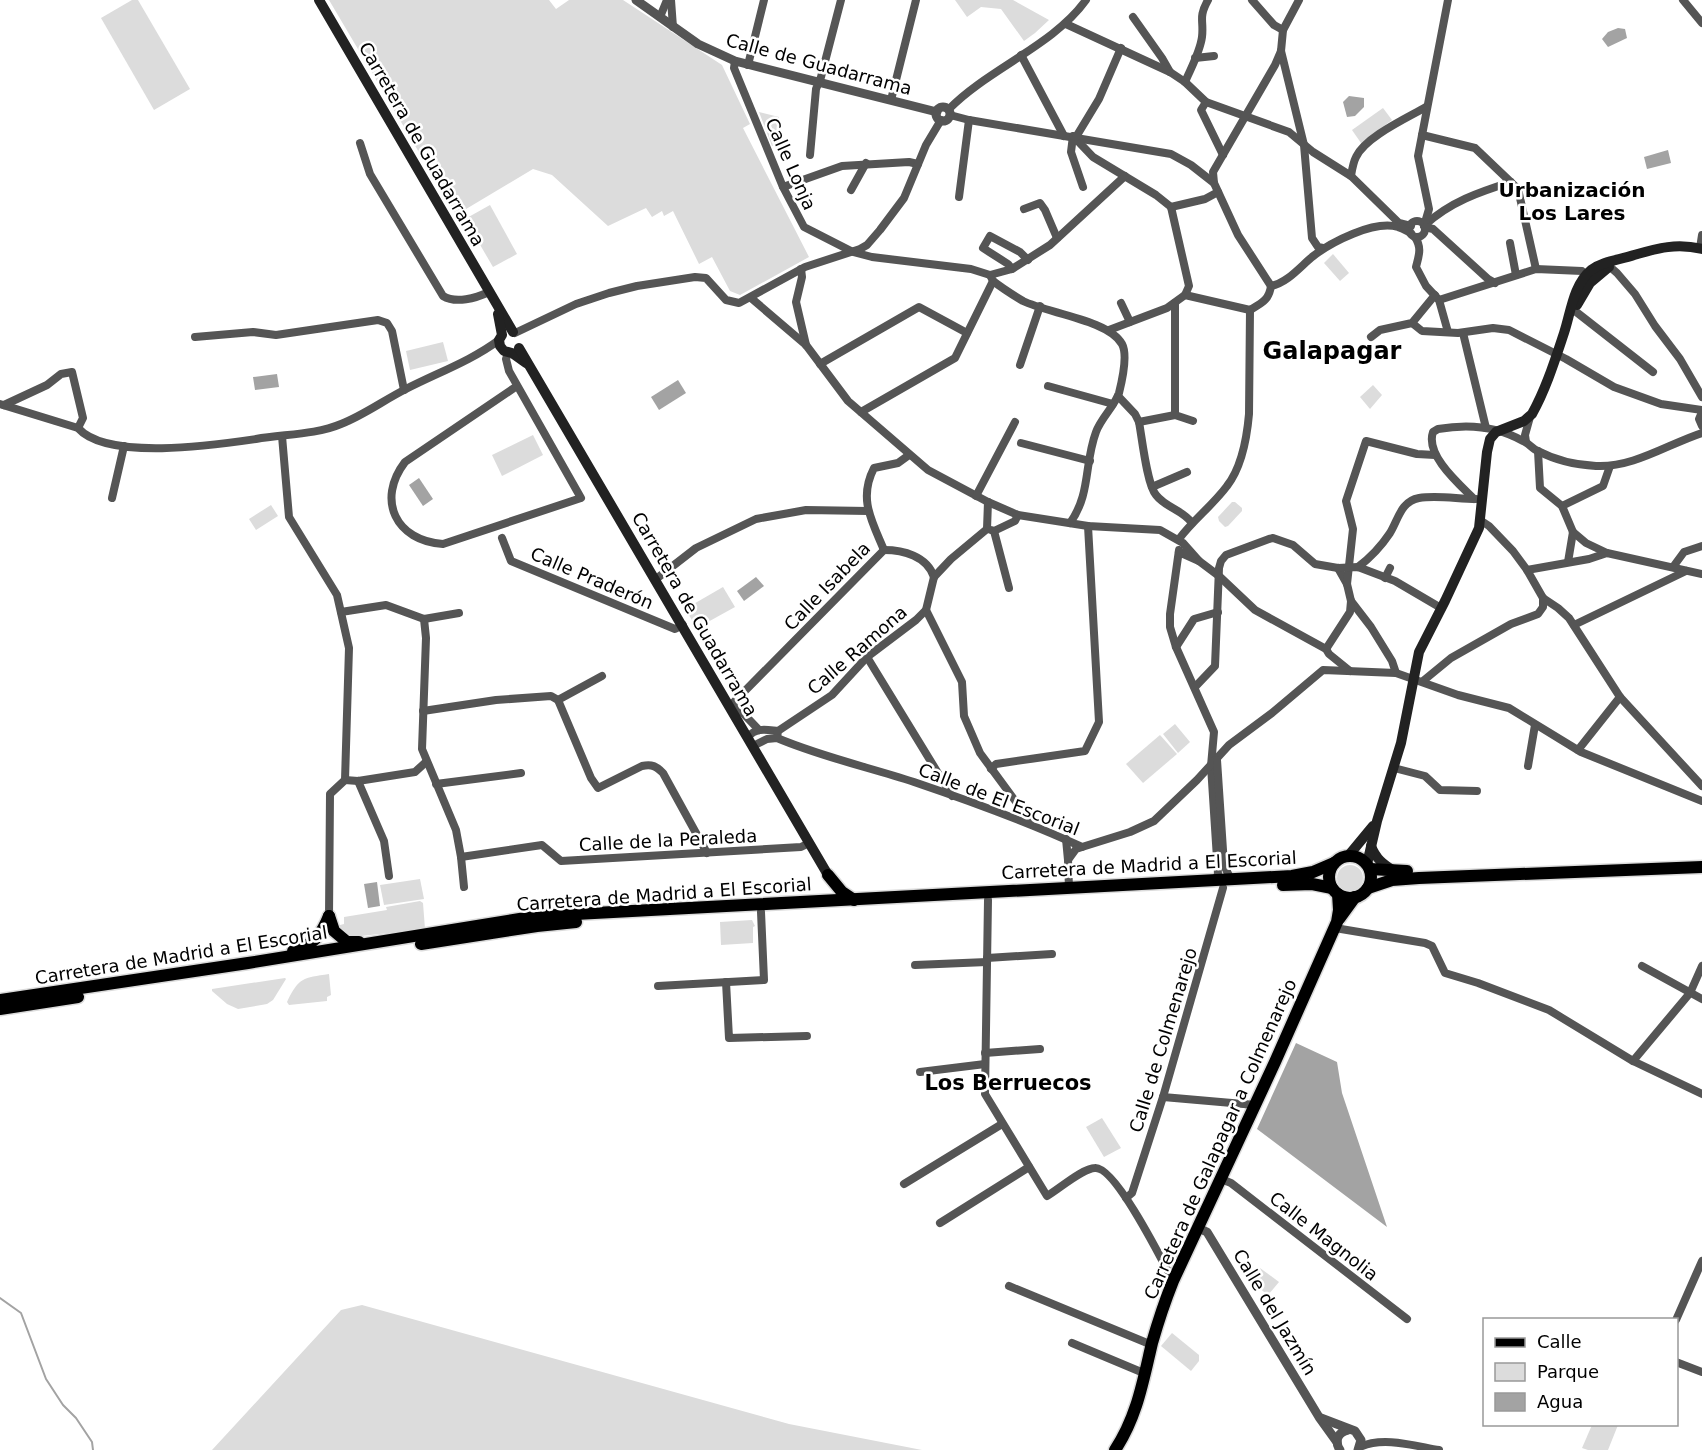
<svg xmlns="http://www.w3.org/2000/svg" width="1702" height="1450" font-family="'DejaVu Sans',sans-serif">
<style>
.green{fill:#dcdcdc}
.water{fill:#a3a3a3}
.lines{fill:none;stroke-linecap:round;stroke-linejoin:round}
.stream{stroke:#a3a3a3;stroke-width:2}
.primary-casing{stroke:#dbdbdb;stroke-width:15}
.trunk-casing{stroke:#dbdbdb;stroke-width:15}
.minor{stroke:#555;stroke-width:8}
.tertiary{stroke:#555;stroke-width:9}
.secondary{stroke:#222;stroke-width:10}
.primary{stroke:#000;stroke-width:12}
.trunk{stroke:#000;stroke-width:12}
.labels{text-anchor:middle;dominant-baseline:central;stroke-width:5;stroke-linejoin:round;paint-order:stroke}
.street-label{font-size:18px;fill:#000;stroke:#fff}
.neighbourhood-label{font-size:20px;font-weight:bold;fill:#000;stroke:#fff}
.quarter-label{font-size:21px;font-weight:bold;fill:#000;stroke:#fff}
.district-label{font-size:24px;font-weight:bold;fill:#000;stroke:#fff}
</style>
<rect width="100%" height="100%" fill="#fff"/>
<g class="green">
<path d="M132,0H138L190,89L154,110L101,18Z"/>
<path d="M329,0H549L556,9L569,0H623L722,65L750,124L743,128L809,257L740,295L730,291L712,257L699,264L673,211L664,216L662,211L652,217L646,208L608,226L552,175L533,169L456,215Z"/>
<path d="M955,0H1013L1049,20L1035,33L1024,41L1001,9L981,7L967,17Z"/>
<path d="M1383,108L1392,120L1361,143L1352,130Z"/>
<path d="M759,112L779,117L781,143L772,146Z"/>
<path d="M490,205L517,254L493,267L465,219Z"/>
<path d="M1333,254L1349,273L1340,281L1324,263Z"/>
<path d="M443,342L448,361L410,370L406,351Z"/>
<path d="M1373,385L1382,395L1370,409L1360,397Z"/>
<path d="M533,435L543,455L502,476L492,455Z"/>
<path d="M1232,502H1235L1242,508V511L1228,526L1225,527L1219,521L1218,517Z"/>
<path d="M271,505L278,516L256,530L249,519Z"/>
<path d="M723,587L735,607L697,628L685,609Z"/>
<path d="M1175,724L1190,742L1178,753L1163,734Z"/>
<path d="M1160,735L1177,754L1143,783L1126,764Z"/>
<circle cx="1350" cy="878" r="13"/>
<path d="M420,879L424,899L384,905L380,885Z"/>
<path d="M420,901L423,903L425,929L352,937H347L336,926L344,924V917L387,910L386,907Z"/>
<path d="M752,920L755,926L753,927V943L721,945L720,922Z"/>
<path d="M329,974L331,995L327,997V1001L289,1005L287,1002C299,977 303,978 329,974Z"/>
<path d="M285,978L286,979L273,1000L267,1004L238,1009L227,1004L212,991V989Z"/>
<path d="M1102,1118L1121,1148L1104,1157L1086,1127Z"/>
<path d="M1260,1268L1279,1282L1268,1295L1250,1281Z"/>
<path d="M362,1305L789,1424L922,1450H212L341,1310Z"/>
<path d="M1172,1333L1199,1355V1361L1191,1371L1161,1346Z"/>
<path d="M1592,1425H1618L1608,1450H1588L1582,1448Z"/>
</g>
<g class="water">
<path d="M1618,28L1625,29L1627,38L1608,47L1602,39L1608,32Z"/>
<path d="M1349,96L1364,98V107L1355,116L1347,117L1343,102Z"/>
<path d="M1668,150L1671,163L1647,169L1644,157Z"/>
<path d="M277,374L279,387L255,390L253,377Z"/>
<path d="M678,380L686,393L659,410L651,397Z"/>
<path d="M419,478L433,499L423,506L409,485Z"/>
<path d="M756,577L764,586L744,601L737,591Z"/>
<path d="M377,882L380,906L368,908L364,884Z"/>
<path d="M1296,1043L1337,1062L1342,1093L1387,1227L1257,1129Z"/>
</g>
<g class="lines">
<path class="stream" d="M0,1298L21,1313L46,1379L63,1405L76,1418L92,1442L93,1450"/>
<g class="primary-casing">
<g id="primary">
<path d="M1339,919L1355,897"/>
<path d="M1115,1450C1137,1417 1143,1381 1152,1343C1158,1322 1165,1301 1173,1281L1275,1062L1337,922L1339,910L1338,894"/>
</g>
</g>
<g class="trunk-casing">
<g id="trunk">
<circle cx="1350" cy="877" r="21"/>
<path d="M1370,869L1407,871"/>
<path d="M828,875L842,892L854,900"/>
<path d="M1283,885L1312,884L1332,888"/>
<path d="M1368,888L1392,880L1419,878L1702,867"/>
<path d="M329,916L334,931L347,942H359"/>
<path d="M421,944L537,926L576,922"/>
<path d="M293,951C313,945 321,936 329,916"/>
<path d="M0,1000L248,963L538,916L1292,876L1313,872L1334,863"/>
<path d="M0,1009L78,997"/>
</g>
</g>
<g class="minor">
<path d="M671,0L673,27"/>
<path d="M1252,0L1274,25L1283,30"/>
<path d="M1683,0L1702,23"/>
<path d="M660,17L667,0"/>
<path d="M1133,17L1162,58L1170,72"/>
<path d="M1066,24L1170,72L1185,82L1206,102L1289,132L1313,152L1351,176L1399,223L1411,226"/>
<path d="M1281,51L1304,145L1312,238L1318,247L1323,248"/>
<path d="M1021,55L1064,136"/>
<path d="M1195,58L1214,56"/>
<path d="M735,61L734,68L783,187L804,227L853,252L872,257L971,269L990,275L993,281C1002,288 1013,295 1023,301C1047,313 1109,320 1122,344C1128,355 1122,381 1119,393C1114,407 1101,418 1096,432C1084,464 1091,494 1070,523"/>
<path d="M748,65L764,0"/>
<path d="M1185,82C1191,68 1200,52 1202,37C1204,20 1198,18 1208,0"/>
<path d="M891,100L916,0"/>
<path d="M1206,102L1201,110L1223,155"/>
<path d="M949,109C988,69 1054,45 1086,0"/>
<path d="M950,115L969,120L1171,154L1191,165L1214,183L1238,235L1271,286"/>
<path d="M1422,135L1475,148L1518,189L1536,269"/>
<path d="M1073,136L1071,152L1083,187"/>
<path d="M1074,137L1093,157L1156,195L1171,207L1189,286L1185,295"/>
<path d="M1076,137L1099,99L1121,48"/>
<path d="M360,143L370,174L443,296C456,304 476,298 489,292"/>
<path d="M810,155L816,89L821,77L841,0"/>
<path d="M1351,176C1352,170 1353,163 1356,157C1365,137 1407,118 1426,107"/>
<path d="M1214,183L1213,172L1275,65L1281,51L1283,30L1299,0"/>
<path d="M783,187L842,166L909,162L918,164"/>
<path d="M851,190L866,163"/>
<path d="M959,197L969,120"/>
<path d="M1171,207L1205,199L1218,192"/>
<path d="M1024,209L1040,203L1045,210L1057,238"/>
<circle cx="1417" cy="229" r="8"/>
<path d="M1425,225C1450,202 1479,192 1511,182"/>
<path d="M1424,226L1429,209L1418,156L1448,0"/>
<path d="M1425,227L1433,229L1488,279L1495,283"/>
<path d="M1415,237C1422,248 1419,255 1416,267L1426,286L1439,300L1448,332"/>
<path d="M1510,243L1516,275"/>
<path d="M1700,248L1702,235"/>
<path d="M1608,263L1609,266L1617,273L1635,294L1655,326L1680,359L1702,397"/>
<path d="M801,269L802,277L796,302L806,345"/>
<path d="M1012,269L1008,264L983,248L990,236L1020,252L1028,260"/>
<path d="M990,275L1012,269L1050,245L1125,176"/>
<path d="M1271,286C1287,283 1300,267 1312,257C1331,242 1374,220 1398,227C1402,228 1407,231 1411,233"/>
<path d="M751,298L806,345L848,401L928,470L988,502L1018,515L1088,526L1160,530L1183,543L1199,561L1179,552"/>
<path d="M1439,300L1536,269L1582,271L1588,277"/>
<path d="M1121,303L1130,322"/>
<path d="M1250,310C1262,303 1269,300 1271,286"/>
<path d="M1575,311L1653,372"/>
<path d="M1412,323L1422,331L1458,333L1493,328L1509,330L1566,359L1614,387L1661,404L1702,410"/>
<path d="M1109,330L1167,308L1185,295L1250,310"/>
<path d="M515,333L576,304L609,293L637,286L695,277L706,278L726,300L739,303L805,267L860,249L867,245L880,230L904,198L926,145L941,120"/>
<path d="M1463,333L1486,428"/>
<path d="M195,337L253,332L276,335L378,320L387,323L392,331L404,390"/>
<path d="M1371,337L1380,330L1412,323L1435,295"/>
<path d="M508,353L506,359L509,371L581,498L443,544C396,541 376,500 405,462L517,386"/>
<path d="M820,364L919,307L967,333"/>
<path d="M1020,365L1040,306"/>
<path d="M1048,386L1113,404"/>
<path d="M1118,396L1135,414L1139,422C1142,438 1147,485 1156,495C1166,508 1183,510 1192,523"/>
<path d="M0,404L78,428C107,461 215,445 256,439C284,434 315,435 341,424C364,415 384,400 406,389C437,373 471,361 499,340"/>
<path d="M4,405L47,385L61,374L72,372L83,418L78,428"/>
<path d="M861,412L955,358L993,281"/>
<path d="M1702,412L1699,419L1702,426"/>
<path d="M1175,415V303"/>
<path d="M1139,422L1175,415L1193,421"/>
<path d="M282,436L289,517L337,595L349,648L345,780L330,794L329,916"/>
<path d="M1526,442L1525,435L1530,417"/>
<path d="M1021,443L1090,461"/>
<path d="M1538,451L1540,488L1562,506L1573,532L1568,562"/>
<path d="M1152,487L1187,472"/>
<path d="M976,496L1015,422"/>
<path d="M112,498L124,446"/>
<path d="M1474,499C1459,484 1425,455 1433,432L1438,429C1466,424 1497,426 1523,441C1529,443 1532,449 1538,451C1555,460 1577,465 1596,466C1633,468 1668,444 1702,433"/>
<path d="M1562,506L1603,486L1610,466"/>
<path d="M1480,520L1489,526L1513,551L1527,570L1543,598L1558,608L1569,618L1620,697L1702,786"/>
<path d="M987,529L988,502"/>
<path d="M991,530L994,531L1015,521L1018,515"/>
<path d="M994,531L1009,588"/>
<path d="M1573,532L1586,543L1607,553"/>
<path d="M502,538L511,561L675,629L683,625"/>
<path d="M1179,539C1193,520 1213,505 1227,486C1241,468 1247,437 1249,414L1250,310"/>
<path d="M884,550C872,521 858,499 874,468L898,463L909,455"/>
<path d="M884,550C903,550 927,556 934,577"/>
<path d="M1179,550L1170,614V627L1176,647L1214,732L1211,766L1218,874L1215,881"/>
<path d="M1199,561L1219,576L1255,610L1326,649L1329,654L1350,671"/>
<path d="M1358,567C1370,558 1382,545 1390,533C1398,520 1401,501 1419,498C1437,495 1458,499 1476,499"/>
<path d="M1673,567L1684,552L1702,546"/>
<path d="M1338,568L1347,584L1351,601L1371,627L1392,661L1396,673"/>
<path d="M1527,570L1589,559L1607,553L1702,574"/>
<path d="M1385,578L1390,568"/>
<path d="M656,579L696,548L756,519L806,510L868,511"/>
<path d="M1347,584L1353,529L1346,501L1366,441L1417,454L1435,455"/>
<path d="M926,610L962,682L964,716L980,753L1033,825"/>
<path d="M341,612L386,605L424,619L459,613"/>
<path d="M424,619L426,638L422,749L456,830L461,857L464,887"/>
<path d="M1574,625L1686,571"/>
<path d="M1176,647L1194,619L1218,612"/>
<path d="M1326,649L1350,612L1351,601"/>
<path d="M867,657L952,796"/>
<path d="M1423,681L1451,658L1511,624L1538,614L1543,607V598"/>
<path d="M1195,687L1215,666L1219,568L1221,561L1226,555L1269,539L1273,538L1293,545L1315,564L1338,568L1358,567L1395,581L1441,608"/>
<path d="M558,700L602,676"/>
<path d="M730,706L884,550"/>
<path d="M730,706L739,709L759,730"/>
<path d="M423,711L496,700L551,696L558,700L591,778L598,788L642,766C652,764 656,766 663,773L707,853"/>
<path d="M748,737C756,727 767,730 778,731"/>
<path d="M777,738L778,731L832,695L867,657L916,620L926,610L934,577L951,559L987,529"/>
<path d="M753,746L767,739L777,738C822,757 868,767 914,782C970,801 1028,822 1082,847L1130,832L1154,821L1197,780L1229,745L1272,713L1323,670L1396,673L1458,695L1509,708L1581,752L1702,801"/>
<path d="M1578,750L1620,697"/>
<path d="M1217,760L1224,865L1231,880"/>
<path d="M1528,766L1535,725"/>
<path d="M1394,768L1425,776L1440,790L1477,791"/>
<path d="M991,769L996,764L1085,751L1099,722L1088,526"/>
<path d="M345,780L358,781L415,772L426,762"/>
<path d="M358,781L384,841L389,876"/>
<path d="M436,784L521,773"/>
<path d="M1066,839L1068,860L1076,849L1082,847"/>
<path d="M461,857L542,845L561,861L801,847L809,843"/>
<path d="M1068,860L1069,888"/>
<path d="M988,900L985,1094L1047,1196C1059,1189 1083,1168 1095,1168C1115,1166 1163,1262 1173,1281"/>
<path d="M1335,928L1425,943L1432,946L1445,973L1478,983L1549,1010L1633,1061L1702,1094"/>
<path d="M987,958L1052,954"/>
<path d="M915,965L987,962"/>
<path d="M1642,966L1702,999"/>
<path d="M726,982L729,1038L807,1036"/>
<path d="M658,986L764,980L761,912"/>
<path d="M985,1053L1040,1049"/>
<path d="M1633,1061L1690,993L1702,966"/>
<path d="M920,1072L985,1064"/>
<path d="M1163,1097L1255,1105"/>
<path d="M1221,1179L1231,1183L1407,1319"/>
<path d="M904,1184L1002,1124"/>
<path d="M1126,1198L1132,1193L1163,1097L1223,888"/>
<path d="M940,1223L1029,1167"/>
<path d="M1009,1286L1152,1345"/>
<path d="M1676,1320L1702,1261"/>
<path d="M1072,1343L1146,1374"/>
<path d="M1676,1362L1702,1372"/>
<path d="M1360,1447C1383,1436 1415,1446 1439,1450"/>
</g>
<g class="tertiary">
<path d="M636,0L698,44L735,61L937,112"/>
<circle cx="943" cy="114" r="7"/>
<path d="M1198,1228L1207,1232L1319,1417L1337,1442"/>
<path d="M1321,1418L1355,1431L1361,1440L1358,1450"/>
<path d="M1340,1450C1334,1441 1338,1432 1348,1430"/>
</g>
<g class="secondary">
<path d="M319,0L513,332"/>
<path d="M1577,305L1590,283L1609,267"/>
<path d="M498,314L502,335L499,340L500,346L504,351L512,353L526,363"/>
<path d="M519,348L828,875"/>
<path d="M1371,846C1376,859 1383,864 1394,871"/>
<path d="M1349,855L1373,826"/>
<path d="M1367,864L1377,821L1401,743L1419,652L1445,601L1479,528L1487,452L1490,439L1496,432L1524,421L1532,414C1546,389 1555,360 1564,333C1571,312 1573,285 1591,270C1603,261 1620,260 1634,255C1658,248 1677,243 1702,249"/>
</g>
<use href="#primary" class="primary"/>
<use href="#trunk" class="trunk"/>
</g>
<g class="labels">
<g class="street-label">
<text transform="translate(819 64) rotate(15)">Calle de Guadarrama</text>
<text transform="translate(422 144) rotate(60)">Carretera de Guadarrama</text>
<text transform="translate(791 164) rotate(66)">Calle Lonja</text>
<text transform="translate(592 578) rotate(23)">Calle Praderón</text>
<text transform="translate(827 586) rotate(-46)">Calle Isabela</text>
<text transform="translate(695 614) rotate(60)">Carretera de Guadarrama</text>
<text transform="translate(857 650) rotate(-41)">Calle Ramona</text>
<text transform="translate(999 799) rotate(21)">Calle de El Escorial</text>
<text transform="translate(668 840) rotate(-3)">Calle de la Peraleda</text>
<text transform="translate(1149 865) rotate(-3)">Carretera de Madrid a El Escorial</text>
<text transform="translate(664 894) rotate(-4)">Carretera de Madrid a El Escorial</text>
<text transform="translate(181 955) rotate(-9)">Carretera de Madrid a El Escorial</text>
<text transform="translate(1163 1040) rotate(-73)">Calle de Colmenarejo</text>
<text transform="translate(1220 1139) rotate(-66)">Carretera de Galapagar a Colmenarejo</text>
<text transform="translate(1324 1236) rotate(38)">Calle Magnolia</text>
<text transform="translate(1275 1312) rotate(59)">Calle del Jazmín</text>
</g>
<g class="neighbourhood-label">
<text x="1572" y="190">Urbanización<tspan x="1572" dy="23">Los Lares</tspan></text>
</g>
<g class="quarter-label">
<text x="1008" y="1083">Los Berruecos</text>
</g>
<g class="district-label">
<text x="1332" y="351">Galapagar</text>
</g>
</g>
<rect x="1483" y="1318" width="195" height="108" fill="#ffffff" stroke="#999999" stroke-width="1.5"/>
<rect x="1495" y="1338" width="30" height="9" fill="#000000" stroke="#999999" stroke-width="1.5"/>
<text x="1537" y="1348" font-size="18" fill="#000000">Calle</text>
<rect x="1495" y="1363" width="30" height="18" fill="#dcdcdc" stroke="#999999" stroke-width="1.5"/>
<text x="1537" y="1378" font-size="18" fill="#000000">Parque</text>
<rect x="1495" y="1393" width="30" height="18" fill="#a3a3a3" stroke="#999999" stroke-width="1.5"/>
<text x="1537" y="1408" font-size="18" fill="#000000">Agua</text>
</svg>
